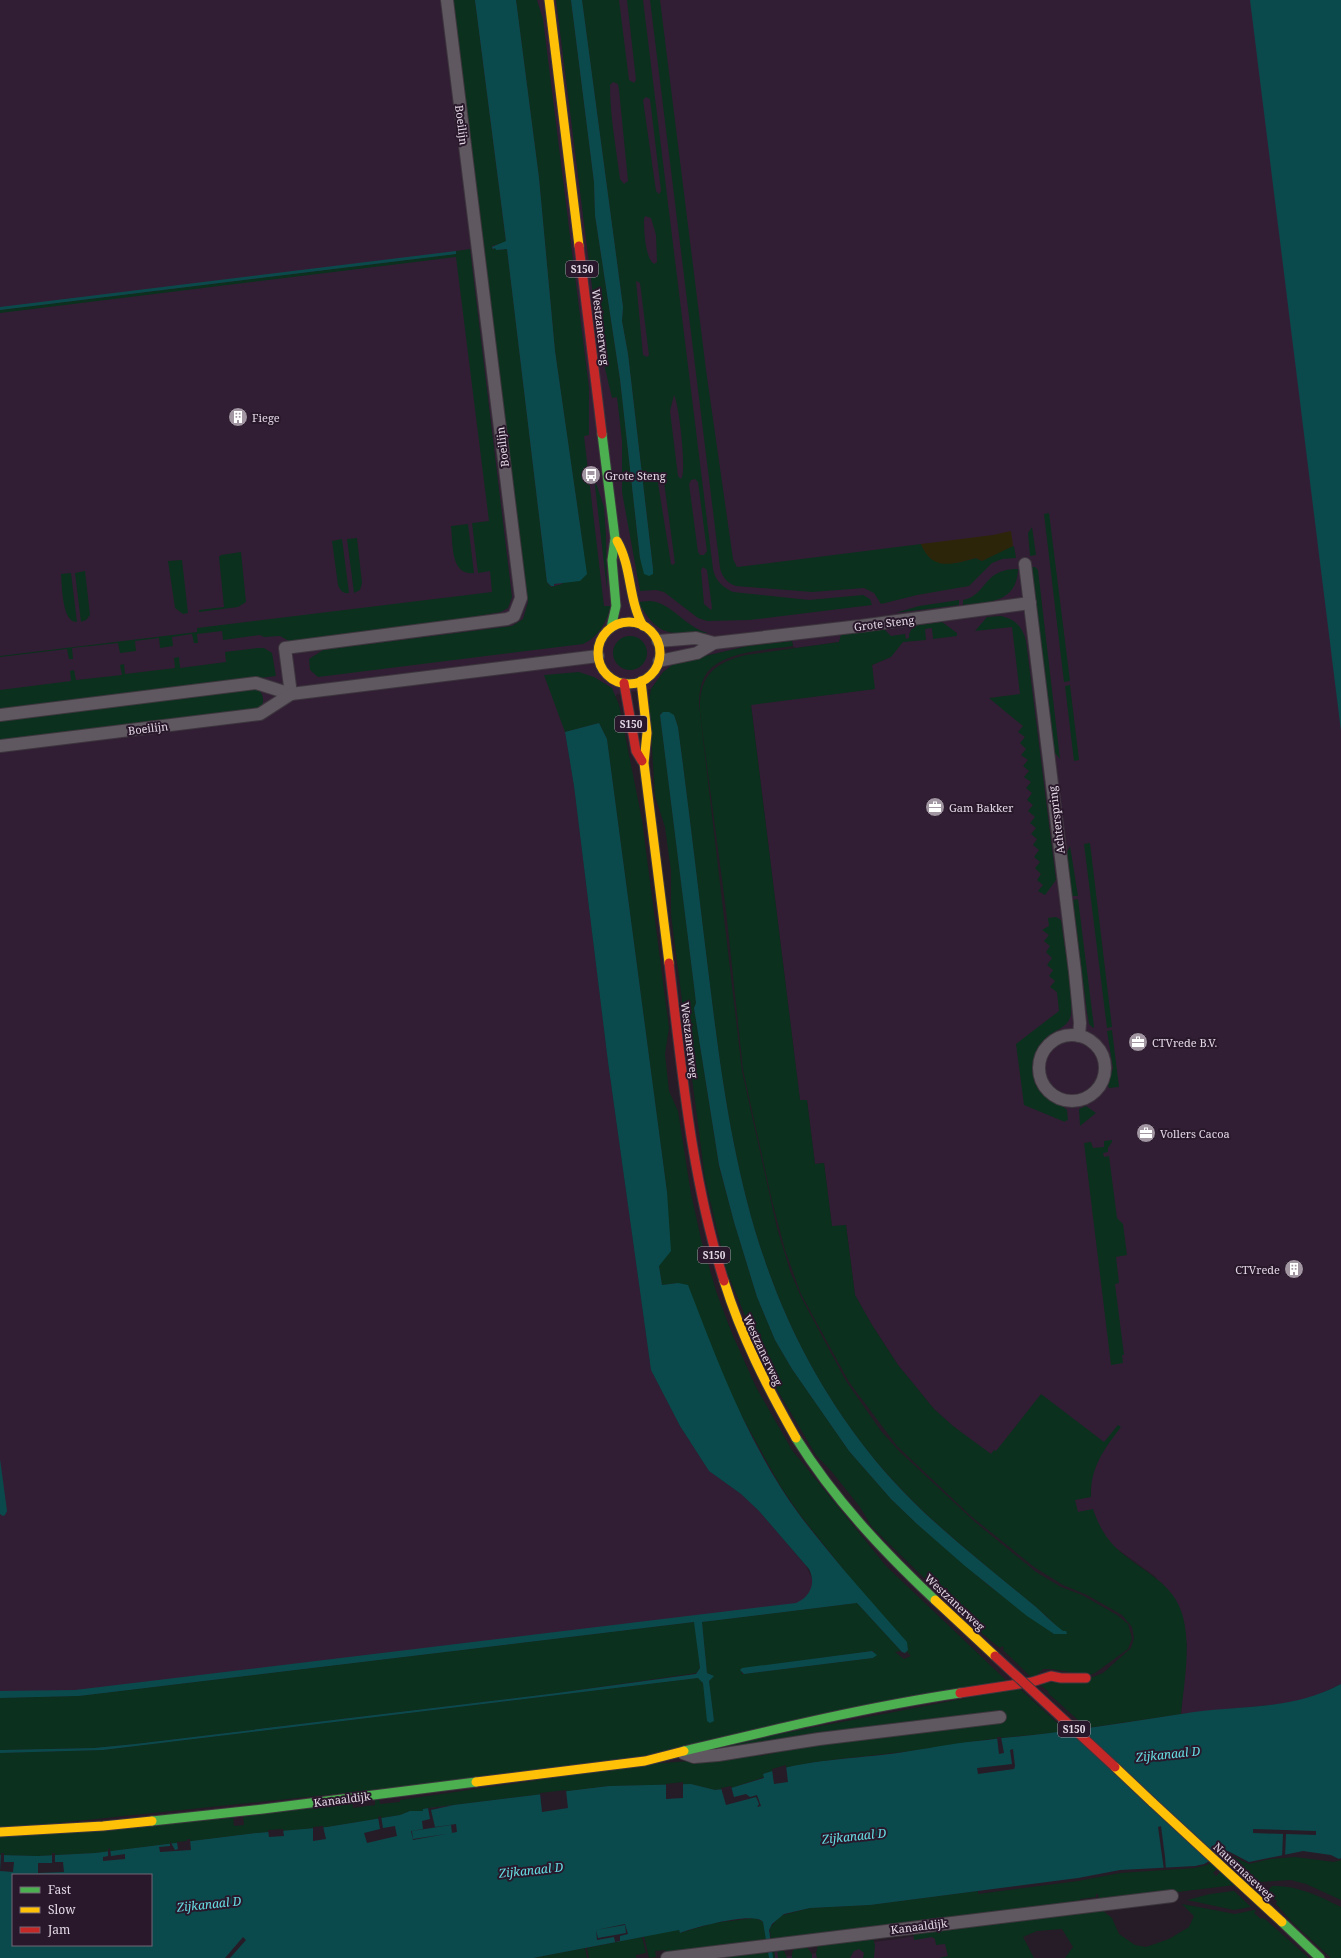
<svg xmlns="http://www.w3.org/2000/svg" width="1341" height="1958" font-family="'Noto Serif',serif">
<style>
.built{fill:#321e34}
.green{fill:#0b301d;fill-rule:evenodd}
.sand{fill:#2d250a}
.water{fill:#0b4a4c;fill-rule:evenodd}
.pier{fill:#261c27;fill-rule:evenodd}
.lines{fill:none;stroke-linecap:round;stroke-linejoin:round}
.street-casing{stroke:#3d363e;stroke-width:14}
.fast-casing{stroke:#3d363e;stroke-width:11}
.slow-casing{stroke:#3d363e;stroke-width:11}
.jam-casing{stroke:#3d363e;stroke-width:11}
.street{stroke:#5f5860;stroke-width:12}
.fast{stroke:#4caf50;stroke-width:9}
.slow{stroke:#ffc107;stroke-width:9}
.jam{stroke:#c62828;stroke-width:9}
.slow-bridge-casing{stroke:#3d363e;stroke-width:11;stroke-linecap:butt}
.jam-bridge-casing{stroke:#3d363e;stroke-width:11;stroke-linecap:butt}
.slow-bridge{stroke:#ffc107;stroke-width:9}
.jam-bridge{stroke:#c62828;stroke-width:9}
.labels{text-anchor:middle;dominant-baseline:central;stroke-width:4;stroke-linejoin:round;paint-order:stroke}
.shield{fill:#29182b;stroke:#ab9eac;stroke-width:1}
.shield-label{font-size:10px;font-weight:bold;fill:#e3d8e4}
.street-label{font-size:11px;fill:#e3d8e4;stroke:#29182b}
.poi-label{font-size:11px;fill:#e3d8e4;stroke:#29182b;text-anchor:start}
.water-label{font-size:12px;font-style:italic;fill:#67e0e5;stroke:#29182b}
</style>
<rect width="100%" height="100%" fill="#261c27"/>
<g class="built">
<path d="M0,0H1331L1341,86V1684L1306,1700L1290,1703L1181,1714L1187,1644L1156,1577L1102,1538L1066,1527L934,1409L898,1365L872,1325L855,1295L846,1225L832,1227L824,1163L815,1164L807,1100L800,1101L751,704L874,689L872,665L891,657V636L841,635L839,642L796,648L793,646L792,641L748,646L675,663L663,672L651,689L617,694L599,723L565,732L574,786L608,1062L651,1370L680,1426L709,1471L741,1494L759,1511L806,1566L823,1602L78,1693L0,1694Z"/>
<path d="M984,1925L990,1958H758L777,1950L786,1956H791L807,1947L812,1954L867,1941L874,1942L890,1940Z"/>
</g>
<g class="green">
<path d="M452,0H475L506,242L492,246V249L496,248V250L507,249L547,582L551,587L562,584L583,551L582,540L555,351L539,178L516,0H537L543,19L589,388V435L584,436L604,606H611C606,622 600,636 583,644L318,677L310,670L309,659L323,650L512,626L523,619L528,602Z"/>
<path d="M556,0H571L594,182L595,215L620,379L640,558L653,569L628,354L622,321L623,307L582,0H619L629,80L634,83L636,80L627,0H643L713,569C715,580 722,587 733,592L809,600L863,595L870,599L872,605L749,620L707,621L698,618L664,592L656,590L640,591L622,492V441L617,397L612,398L599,343ZM613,82L618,84L619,90L628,181L624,184L620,179C616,148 610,116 610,85ZM646,97L650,99L661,191L659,194L656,191L643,100ZM645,216L651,218L656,235L657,262L654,264C645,258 644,230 644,219ZM636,281L640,283L649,355L647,357L643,355ZM674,395C679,403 687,474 681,479L678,476L670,411ZM661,479L664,482L675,563L673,565L671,564L658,483ZM695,479L698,482L707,551L704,555H700L698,552L689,484L691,480ZM703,567L707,570L712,608L711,610L704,604L701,570Z"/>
<path d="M650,0H660L706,370L733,559L737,567L921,544L924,550L956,563L976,558L982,561L1001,550L1014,546L1016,558L1002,559L992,563L969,586L917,595L881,604L874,593L864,588L812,592L736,586C727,583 722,577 720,568Z"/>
<path d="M470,249L512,597L508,608L501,612L454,620L289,641L280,636L264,637L260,635L223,640L222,631L197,634L198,643H194L192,634L172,637L173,646L160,648L159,638L135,641L136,651L120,653L118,643L72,648L73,659H69L67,649L0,657V656L197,632V628L492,592L490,571L478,573L472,523L489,521L456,257L0,313V310L456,254V251Z"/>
<path d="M594,477L604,507L606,535L607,590Z"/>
<path d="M1049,513L1070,681L1064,682L1044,514Z"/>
<path d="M468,524L474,573C450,576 453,543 451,526Z"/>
<path d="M1032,527L1036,555L1030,556L1028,533Z"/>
<path d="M357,538L362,583L360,590L354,593L347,539Z"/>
<path d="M342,539L349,593C343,594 340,590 338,585L332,541Z"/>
<path d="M241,552L246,602L238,607L199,612V610L224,607L219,557L221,555Z"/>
<path d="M182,560L188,613L183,614L175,608L168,561Z"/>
<path d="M1032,567H1035L1038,570L1060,759L1055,753Z"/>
<path d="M1018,569C1017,603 989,602 963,605V600C980,597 983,582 996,574C1003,570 1010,569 1018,569Z"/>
<path d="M85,571L90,615L86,620L81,622L75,573Z"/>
<path d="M71,573L77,622C62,623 62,586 61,574Z"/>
<path d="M959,600V605L895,613L919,606Z"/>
<path d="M650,601C671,602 686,628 708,633C669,633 660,639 638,602Z"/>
<path d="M1001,616C1015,619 1023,627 1026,641L1056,880L1045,895L1038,891L1043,885L1037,880L1041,874L1035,868L1040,862L1034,857L1039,850L1033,845L1037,839L1031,834L1036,828L1030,823L1035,817L1028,811L1033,805L1027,800L1032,793L1026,788L1031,782L1024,777L1029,771L1023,766L1028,760L1021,755L1026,749L1020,743L1025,737L1018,732L1023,726L989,698L1020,694L1012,627L975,631L987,617Z"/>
<path d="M942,622L957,633V636L933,639L932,628L925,629L926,640L903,642L891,657L872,665L875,689L751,705L800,1100H807L815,1164L824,1163L832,1226L846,1225L855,1295L872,1325L898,1365L934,1409L953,1426L991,1454L994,1450L996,1451L1041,1394L1104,1442L1118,1425L1121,1427C1104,1449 1090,1468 1091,1497L1075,1500L1078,1512L1093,1509C1098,1524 1105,1537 1116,1548C1139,1570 1175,1582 1183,1617C1191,1647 1184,1683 1181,1714L1087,1728L1048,1693L1049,1692L1039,1684L1093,1677L1103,1673L1131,1648L1134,1638L1132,1627L1122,1615L1087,1595L1063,1585L1034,1567L972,1517L897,1446L849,1382L801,1294L785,1250L772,1201L743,1070L726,910L700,713C698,677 713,663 746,655L839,642L841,635L884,629L891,636L905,634L906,639L909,638V634L913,626Z"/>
<circle cx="630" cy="653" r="17"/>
<path d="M792,641L793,646C768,650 716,651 704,678C700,686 699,696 699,705L742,1071L777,1228L790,1271L801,1297L846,1381L881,1431L899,1451L975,1522L1036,1572L1061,1587L1082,1595L1117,1615L1128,1624L1132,1638L1128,1649L1095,1673L1089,1675L1051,1669H1043L1033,1679L1003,1650L1004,1648L1002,1646L1000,1648L997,1646L970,1623L872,1527L860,1507L832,1472L816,1455L772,1381L727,1272L705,1179L671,915V871L665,827L655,796L649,702L651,689L663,672L675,663L748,646ZM661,713L674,715L678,727C690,816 700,905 711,993C732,1164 758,1310 867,1450C915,1511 977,1558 1036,1607C1046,1615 1054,1624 1063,1632L1066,1631L1054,1634L988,1585L917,1524L891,1499L849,1451L792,1369L775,1340L757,1297L734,1222L719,1166L694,1008L696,1003L694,986L660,715Z"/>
<path d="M257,648H264L272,653L276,676L0,711V690L71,681L70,671L74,670L76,680L122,675L120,665L124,664L125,674L175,668L174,658L179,657L180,668L226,662L225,652Z"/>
<path d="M579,672L594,677L612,688L619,705L642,820L669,1028L665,1054L669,1091L678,1111L691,1194L702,1243L717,1294L733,1336L756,1387L792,1450L886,1566L1009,1683L664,1753L441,1783L0,1829V1753L103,1750L698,1678L702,1681L714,1721L709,1684L710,1679L713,1677L712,1675L707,1673L702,1622L857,1603L901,1651L895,1652L904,1659L911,1656L907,1652L908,1647L863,1594L801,1516L781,1487L734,1402L678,1283L662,1285L659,1266L667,1192L607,739L599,723L565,732L544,675ZM872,1651H874L873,1658L744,1674H742L741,1669Z"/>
<path d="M1070,685L1079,760L1074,761L1065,686Z"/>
<path d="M257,688C264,694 265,702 260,709L0,742V719Z"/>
<path d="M1090,843L1112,1027L1107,1028L1084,844Z"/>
<path d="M1070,846L1078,896H1072L1067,852Z"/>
<path d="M1078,899L1094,1027L1093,1028L1089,1024L1087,1012L1073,900Z"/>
<path d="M1056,917L1061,920C1063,939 1075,1004 1070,1018C1066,1028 1055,1030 1047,1037C1030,1051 1027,1078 1042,1094C1049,1102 1061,1103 1067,1110L1068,1121L1066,1120L1065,1122L1024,1105L1016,1044L1059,1011L1057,992L1050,987L1055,981L1049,976L1053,970L1047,965L1052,958L1046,952L1050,946L1044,941L1049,935L1042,930L1049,926L1048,918Z"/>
<path d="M1112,1030L1119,1087L1109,1088L1108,1086L1113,1068L1107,1031Z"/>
<path d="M1086,1106L1096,1113L1080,1126L1079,1109Z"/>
<path d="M1112,1140V1142L1108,1148V1152L1103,1153L1104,1157L1109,1156L1117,1218L1123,1224L1127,1255L1116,1257L1119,1283L1115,1284L1124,1355H1122L1123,1363L1111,1365L1084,1143L1091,1142L1093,1148L1104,1147V1141Z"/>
<path d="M695,1622L700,1668L696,1673L557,1693L135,1744L94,1748L0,1750V1698L79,1696Z"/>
<path d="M1019,1688L1066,1731C1039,1735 1011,1736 984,1740C953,1744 923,1750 893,1753C852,1758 810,1760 769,1772L763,1774L764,1777L731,1788L715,1790L691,1784L609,1786L429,1808L423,1809V1811H410L400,1815L327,1827L257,1833L95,1853L38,1856L0,1855V1835L233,1815L234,1826L244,1825L243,1814L352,1802L353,1808L375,1805V1799L379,1798L380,1804L400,1802V1800L649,1764L691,1761L760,1752V1756L775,1753L774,1750L1002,1720L1000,1710L993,1711L731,1750L732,1743Z"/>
<path d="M1225,1854H1228L1249,1864L1270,1859L1295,1857L1334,1862L1341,1860V1900L1306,1884L1291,1880L1260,1882L1169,1893L1170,1889L1166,1890L1167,1893L1099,1901L1098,1894H1096V1897L1080,1899V1904L771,1941L770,1928L780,1916L810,1908L870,1905L978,1891V1894L1078,1881L1120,1873L1195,1868L1207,1865ZM1227,1858L1231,1861L1216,1876L1213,1873Z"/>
<path d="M1272,1886C1297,1885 1319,1896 1341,1907V1958H1331L1292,1922L1276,1904L1277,1901L1271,1896L1269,1898L1265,1894Z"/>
<path d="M1234,1891L1251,1907L1234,1910L1187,1900L1210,1894Z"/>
<path d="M1182,1904L1235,1914L1254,1910L1256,1911L1254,1913L1261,1919L1262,1918L1266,1920L1309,1958H1065L1073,1947L1062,1929L1037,1931L1023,1937L1034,1958H939L948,1956L945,1944L936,1945L935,1939L932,1937L914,1940L913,1930L1112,1906L1103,1911L1112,1918L1119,1934L1135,1945L1146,1947L1169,1939L1189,1927L1194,1916Z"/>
<path d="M755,1918L763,1922L767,1942L666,1955L665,1950L655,1951L656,1957L649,1958L644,1936L679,1929L680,1933L714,1923Z"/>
<path d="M642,1937L646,1953L636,1955V1958H589L587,1948Z"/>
<path d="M873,1938L875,1945L874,1958H863L864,1953L859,1949L854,1951L850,1958H817L816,1954L819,1941Z"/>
<path d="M804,1943L812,1954V1958H792C791,1950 796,1944 804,1943Z"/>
<path d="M774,1947L775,1958H687Z"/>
<path d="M777,1947L784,1951L787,1958H778Z"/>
<path d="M585,1948L587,1958H533Z"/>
</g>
<path class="sand" d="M1011,531L1013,546L982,561L976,558C953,564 932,572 921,544L993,535Z"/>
<g class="water">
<path d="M475,0H516L539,178L555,351L587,574L580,581L554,584V586H551L547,582L507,249L496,250L495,248L493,249L492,247L506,241Z"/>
<path d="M571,0H582L623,307L622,321L628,354L653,569V574L649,576L644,574L640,558L620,379L595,215L594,182Z"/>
<path d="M1250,0H1341V731Z"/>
<path d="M456,251V254L0,310V307Z"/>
<path d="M663,712H669L674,715L678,727C690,816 700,905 711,993C732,1164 758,1310 867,1450C914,1511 977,1558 1036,1607C1045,1615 1054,1624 1063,1631H1066L1067,1634H1054L1027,1616L965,1566L917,1524L891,1499L849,1451L792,1369L775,1340L757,1297L734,1222L719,1165L694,1008L696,1003L694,986L660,715Z"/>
<path d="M599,723L607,739L667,1192L671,1251L659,1266L662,1285L678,1283L688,1285C719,1365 749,1447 801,1517C834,1560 871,1601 907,1642L908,1650L905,1653L902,1652L857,1603L702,1622L707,1673L714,1676L709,1681L714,1721L710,1723L707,1721L703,1683L698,1678L103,1750L0,1753V1750L94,1748L135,1744L557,1693L696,1674L700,1668L694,1622L79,1696L0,1698V1691L75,1690L796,1603C811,1596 816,1583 809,1569L759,1511L741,1494L709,1471L680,1426L651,1370L608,1062L574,786L565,732Z"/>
<path d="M0,1459L7,1511L5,1515L3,1516L0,1514Z"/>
<path d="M872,1651L877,1655L873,1658L744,1674L740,1670L742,1668Z"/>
<path d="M1341,1684V1858L1339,1859L1331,1855L1303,1851L1249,1862L1228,1851L1204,1864L1195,1866L1120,1870L1078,1878L870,1905L810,1908L784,1914L772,1924L769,1930L773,1958H769L763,1922C754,1911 693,1928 680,1933L679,1930L533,1958H0V1855L38,1856L95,1853L257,1833L327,1827L400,1815L410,1811H423V1809L429,1808L609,1786L691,1784L715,1790L731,1788L764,1778L763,1774L769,1772C815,1758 863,1759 910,1751C936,1747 961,1742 987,1740C1008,1737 1029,1736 1050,1733C1099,1727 1146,1719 1194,1712C1247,1705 1292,1710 1341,1684ZM13,1875H151V1945H13Z"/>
</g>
<g class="pier">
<path d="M997,1737H1001L1004,1753L999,1754Z"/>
<path d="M1013,1749L1015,1766L1014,1769L978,1774L977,1768L1012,1764L1010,1750Z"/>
<path d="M786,1765L788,1782L774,1784L772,1769Z"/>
<path d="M683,1782V1798L666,1799V1784Z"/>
<path d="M731,1786L734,1797L746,1794L750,1797L757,1795L761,1806L757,1807L759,1804L756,1797L726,1805L721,1788Z"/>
<path d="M566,1790L568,1808L542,1812L540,1793Z"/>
<path d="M454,1805L431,1810L435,1827L456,1824L457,1832L413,1840L411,1831L423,1829L422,1821L430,1819L428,1808ZM451,1825L452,1833L413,1839L412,1831Z"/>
<path d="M381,1816L383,1828L395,1826L397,1836L367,1843L364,1833L380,1829L378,1817Z"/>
<path d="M323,1826L326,1839L313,1841V1827Z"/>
<path d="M1161,1826L1165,1857L1166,1870H1164L1158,1827Z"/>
<path d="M283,1829L284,1836L269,1837L268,1830Z"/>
<path d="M1253,1829L1316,1831V1835L1286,1834L1285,1858H1282L1283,1834L1253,1833Z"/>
<path d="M187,1839H190L191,1850L160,1852L159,1847L170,1846V1841L175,1850L178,1849L177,1842L187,1841Z"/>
<path d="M110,1848L111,1856L125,1854V1859L103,1861V1857L108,1856V1849Z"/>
<path d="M1,1853H4V1862H14L13,1872L0,1871Z"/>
<path d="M52,1853H55V1862H63L64,1872L38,1873V1863H52Z"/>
<path d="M625,1924L628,1934L620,1936V1941L615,1942L614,1937L597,1940L596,1930ZM625,1925L626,1933L598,1938L596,1930Z"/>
<path d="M243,1937L246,1940L230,1958H225Z"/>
</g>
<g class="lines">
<g class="street-casing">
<g id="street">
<path d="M1025,564L1075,972L1080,1023L1079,1036"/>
<path d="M658,641L696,638L714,643L860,626L1030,603"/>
<path d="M659,661L697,653L714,643"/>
<path d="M291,694L285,648L507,619L514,616L521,598L447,0"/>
<path d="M0,715L256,683L291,694L598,656"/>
<path d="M0,746L260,714L291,694"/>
<circle cx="1072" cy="1068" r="33"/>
<path d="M683,1753L694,1757L718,1755L819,1739L1000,1717"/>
<path d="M667,1958L1172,1896"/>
</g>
</g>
<g class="fast-casing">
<g id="fast">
<path d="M602,434L615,538L612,560L616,606L611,628"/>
<path d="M796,1438C834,1499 883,1551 935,1600"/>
<path d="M684,1751C776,1729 867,1707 960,1693"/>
<path d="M152,1821L263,1809L476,1782"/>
<path d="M1282,1922L1320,1958"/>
</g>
</g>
<g class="slow-casing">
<g id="slow">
<path d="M549,0L579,246"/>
<path d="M617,541C632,567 628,599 643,626"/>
<circle cx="629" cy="653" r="31"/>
<path d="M641,681L647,733L644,763L669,963"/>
<path d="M724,1281C741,1336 767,1387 796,1438"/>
<path d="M935,1600L995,1656"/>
<path d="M476,1782L645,1761L684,1751"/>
<path d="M1152,1802L1282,1922"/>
<path d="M0,1832L103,1826L152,1821"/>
</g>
</g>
<g class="jam-casing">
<g id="jam">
<path d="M579,246L602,434"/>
<path d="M624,683L636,751L642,761"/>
<path d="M669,963C682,1070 691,1177 724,1281"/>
<path d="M960,1693L1032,1682L1051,1676L1061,1678H1086"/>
</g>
</g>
<use href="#street" class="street"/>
<use href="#fast" class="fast"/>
<use href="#slow" class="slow"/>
<use href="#jam" class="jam"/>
<g class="slow-bridge-casing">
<path id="slow-bridge" d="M1115,1767L1152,1802"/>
</g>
<g class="jam-bridge-casing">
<path id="jam-bridge" d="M995,1656L1115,1767"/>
</g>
<use href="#slow-bridge" class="slow-bridge"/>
<use href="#jam-bridge" class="jam-bridge"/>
</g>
<defs>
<g id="building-disc" transform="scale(1)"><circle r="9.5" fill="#a196a2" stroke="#29182b"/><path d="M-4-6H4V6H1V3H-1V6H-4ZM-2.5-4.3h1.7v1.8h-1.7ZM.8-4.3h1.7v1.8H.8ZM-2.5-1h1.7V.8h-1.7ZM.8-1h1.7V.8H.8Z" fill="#fff"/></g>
<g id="bus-disc" transform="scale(1)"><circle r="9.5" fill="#a196a2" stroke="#29182b"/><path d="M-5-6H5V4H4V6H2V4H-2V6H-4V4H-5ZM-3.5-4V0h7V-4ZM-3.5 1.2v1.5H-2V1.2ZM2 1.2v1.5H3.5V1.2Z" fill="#fff"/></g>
<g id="office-disc" transform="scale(1)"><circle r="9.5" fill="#a196a2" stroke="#29182b"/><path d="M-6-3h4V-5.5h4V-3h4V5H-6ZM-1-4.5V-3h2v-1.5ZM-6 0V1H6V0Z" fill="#fff"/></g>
</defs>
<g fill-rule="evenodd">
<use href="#building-disc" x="238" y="417"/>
<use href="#bus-disc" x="591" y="475"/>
<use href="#office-disc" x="935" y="807"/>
<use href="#office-disc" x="1138" y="1042"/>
<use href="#office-disc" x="1146" y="1133"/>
<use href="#building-disc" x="1294" y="1269"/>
</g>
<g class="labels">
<g class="shield">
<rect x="566" y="261" width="32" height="16" rx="3"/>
<rect x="615" y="716" width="32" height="16" rx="3"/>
<rect x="698" y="1247" width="32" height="16" rx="3"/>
<rect x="1058" y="1721" width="32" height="16" rx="3"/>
</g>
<g class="shield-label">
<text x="582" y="269">S150</text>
<text x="631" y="724">S150</text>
<text x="714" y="1255">S150</text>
<text x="1074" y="1729">S150</text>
</g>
<g class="street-label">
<text transform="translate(462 125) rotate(83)">Boeilijn</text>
<text transform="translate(601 327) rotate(83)">Westzanerweg</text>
<text transform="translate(502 447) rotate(-97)">Boeilijn</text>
<text transform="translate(884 623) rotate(-7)">Grote Steng</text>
<text transform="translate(148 728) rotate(-7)">Boeilijn</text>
<text transform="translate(1056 820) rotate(-97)">Achterspring</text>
<text transform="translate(690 1040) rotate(83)">Westzanerweg</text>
<text transform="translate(763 1350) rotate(65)">Westzanerweg</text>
<text transform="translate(955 1602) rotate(43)">Westzanerweg</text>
<text transform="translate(342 1799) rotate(-7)">Kanaaldijk</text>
<text transform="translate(1244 1871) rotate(43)">Nauernaseweg</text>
<text transform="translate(919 1926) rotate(-7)">Kanaaldijk</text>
</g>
<g class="poi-label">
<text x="252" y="417">Fiege</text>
<text x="605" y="475">Grote Steng</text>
<text x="949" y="807">Gam Bakker</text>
<text x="1152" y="1042">CTVrede B.V.</text>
<text x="1160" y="1133">Vollers Cacoa</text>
<text x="1280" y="1269" text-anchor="end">CTVrede</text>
</g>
<g class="water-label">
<text transform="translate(1168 1754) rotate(-6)">Zijkanaal D</text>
<text transform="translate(854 1836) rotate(-6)">Zijkanaal D</text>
<text transform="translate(531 1870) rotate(-6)">Zijkanaal D</text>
<text transform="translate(209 1904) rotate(-6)">Zijkanaal D</text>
</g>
</g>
<rect x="12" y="1874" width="140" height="72" fill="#29182b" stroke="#736575"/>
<rect x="20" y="1887" width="20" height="6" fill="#4caf50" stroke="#736575"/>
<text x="48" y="1894" font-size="12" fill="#e3d8e4">Fast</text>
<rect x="20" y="1907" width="20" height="6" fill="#ffc107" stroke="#736575"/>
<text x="48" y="1914" font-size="12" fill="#e3d8e4">Slow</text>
<rect x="20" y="1927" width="20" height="6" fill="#c62828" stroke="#736575"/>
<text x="48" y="1934" font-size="12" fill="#e3d8e4">Jam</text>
</svg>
